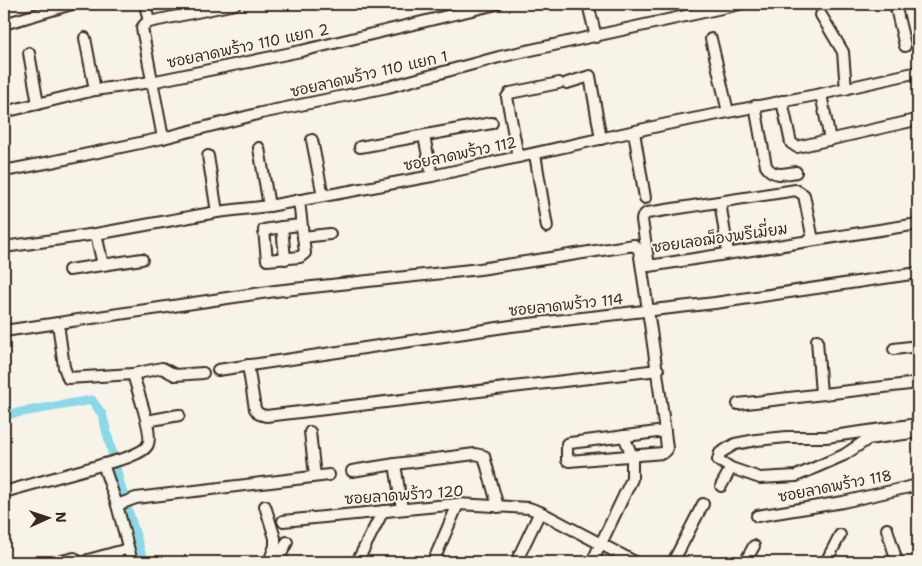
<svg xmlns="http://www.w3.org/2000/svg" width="922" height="566" font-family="'Shantell Sans','Playpen Sans Thai',sans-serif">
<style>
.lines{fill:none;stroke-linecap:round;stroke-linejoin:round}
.canal{stroke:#8ad8e8;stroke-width:9}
.minor-casing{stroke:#3b2a1e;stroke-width:14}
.minor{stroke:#f7f3e8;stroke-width:10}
.labels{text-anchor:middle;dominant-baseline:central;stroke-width:4;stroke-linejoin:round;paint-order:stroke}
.street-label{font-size:15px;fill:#3b2a1e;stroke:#f7f3e8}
</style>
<rect width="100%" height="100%" fill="#f7f3e8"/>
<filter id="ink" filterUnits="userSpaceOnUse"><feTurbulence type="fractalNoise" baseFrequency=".02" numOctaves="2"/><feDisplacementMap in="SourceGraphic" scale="10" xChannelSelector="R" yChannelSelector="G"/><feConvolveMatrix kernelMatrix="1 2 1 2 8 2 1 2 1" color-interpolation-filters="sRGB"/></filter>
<g filter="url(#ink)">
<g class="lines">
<path class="canal" d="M4,415L92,400L102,414L121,487L144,562"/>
<g class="minor-casing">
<g id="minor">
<path d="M145,4L149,22"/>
<path d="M588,4L596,37"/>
<path d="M895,4L905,46"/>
<path d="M821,15L843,52L846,89"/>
<path d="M4,24L72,4"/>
<path d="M85,38L95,90"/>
<path d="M711,39L728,112"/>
<path d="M29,53L38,104"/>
<path d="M567,83L590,76L601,139"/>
<path d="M821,94L830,140"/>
<path d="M782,101L791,143L797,147L916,120"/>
<path d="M755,106L766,166C773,177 784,174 796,172"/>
<path d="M4,112L95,90L151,82L301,51L497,4"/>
<path d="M634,132L645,198"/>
<path d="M424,136L432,176"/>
<path d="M163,138L142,28L145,24L149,22L235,4"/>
<path d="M312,140L323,196"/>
<path d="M360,147L492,123"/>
<path d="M259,148L269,206"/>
<path d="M535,154L547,227"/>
<path d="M208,156L217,212"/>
<path d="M518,157L507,97L510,93L559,83"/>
<path d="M4,171L51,162L163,138L261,113L388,87L499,57L740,4"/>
<path d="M720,202L728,253"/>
<path d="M282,227L264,230L267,260L300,257L305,253L299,200"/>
<path d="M96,234L103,265"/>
<path d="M303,237L330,234"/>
<path d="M813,240L804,195L796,190L647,213L643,216L642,220L649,266L918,224"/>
<path d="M4,247L96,234L217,212L269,206L432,176L667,124L821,94L918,72"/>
<path d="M285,259L282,227L301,225"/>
<path d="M69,270L142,259"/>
<path d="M4,331L275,291L480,269L634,245L639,250C649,316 659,382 667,448L666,451L663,453L569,461L567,460V444L570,443L665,431"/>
<path d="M817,340L821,394"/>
<path d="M894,349L918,346"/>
<path d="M248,365L255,409L259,414L266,416L658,370"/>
<path d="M218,370L511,326L715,303L918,273"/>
<path d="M133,374L162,368L175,375L203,373"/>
<path d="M738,404L918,383"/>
<path d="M147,421L179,415"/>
<path d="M918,424L826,437H787L756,440L735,444L720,453L718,460L731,468L760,478L796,476L844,455L868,439L918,432"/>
<path d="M310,432L315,476"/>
<path d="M103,464L117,505L132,562"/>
<path d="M395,464L402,509"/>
<path d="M352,471L395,464L475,454L484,456L498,507"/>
<path d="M721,486L731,468"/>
<path d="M4,492L126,458C133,455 143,452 147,446C155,437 136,387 133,374L68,378L64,367L58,323"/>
<path d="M117,505L136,498L329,475"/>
<path d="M265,506L275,538V546L269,562"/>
<path d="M757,516L843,502L918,485"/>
<path d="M283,521L458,504L529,508L540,512L635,562"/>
<path d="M887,529L897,562"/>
<path d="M57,562L74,558L78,562"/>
<path d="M89,562L88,560L128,549"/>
<path d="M277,562L287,542"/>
<path d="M357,562L383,511"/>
<path d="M433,562L458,504"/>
<path d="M516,562L540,512"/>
<path d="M592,562L632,479V456L624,436"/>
<path d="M673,562L703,504"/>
<path d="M745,562L754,546"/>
<path d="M826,562L840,535"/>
</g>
</g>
<use href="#minor" class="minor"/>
</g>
</g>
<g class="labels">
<g class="street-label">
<text transform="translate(248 46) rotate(-12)">ซอยลาดพร้าว 110 แยก 2</text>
<text transform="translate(369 74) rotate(-13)">ซอยลาดพร้าว 110 แยก 1</text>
<text transform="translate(460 154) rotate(-12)">ซอยลาดพร้าว 112</text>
<text transform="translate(720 238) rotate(-8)">ซอยเลอฌ็องพรีเมี่ยม</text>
<text transform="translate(566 305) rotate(-6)">ซอยลาดพร้าว 114</text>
<text transform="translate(835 486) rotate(-11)">ซอยลาดพร้าว 118</text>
<text transform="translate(404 495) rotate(-4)">ซอยลาดพร้าว 120</text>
</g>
</g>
<rect width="922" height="566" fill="none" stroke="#f7f3e8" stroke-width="20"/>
<rect x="10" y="10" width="902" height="546" fill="none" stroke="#3b2a1e" stroke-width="2" filter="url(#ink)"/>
<g transform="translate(48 518) rotate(87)" stroke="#f7f3e8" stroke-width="4" paint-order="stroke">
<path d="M0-4L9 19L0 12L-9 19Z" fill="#3b2a1e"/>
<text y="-8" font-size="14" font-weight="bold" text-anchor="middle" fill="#3b2a1e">N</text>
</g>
</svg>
